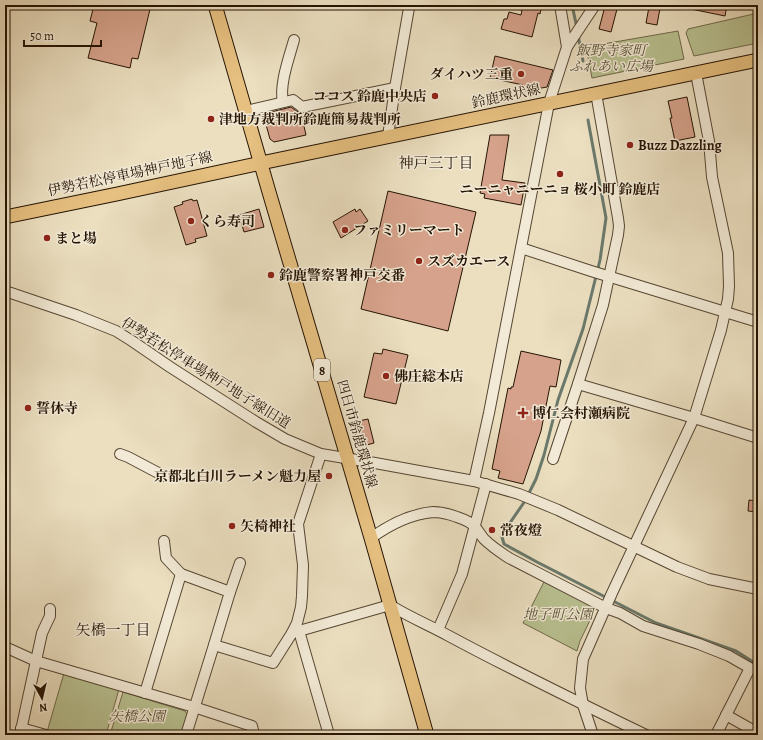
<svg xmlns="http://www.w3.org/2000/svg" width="763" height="740" font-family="Alegreya,'Noto Serif JP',serif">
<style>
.green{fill:#b9c191;stroke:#6f6a4a}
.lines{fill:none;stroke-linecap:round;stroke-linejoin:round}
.stream{stroke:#6a796b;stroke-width:3}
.building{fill:#d6a28b;stroke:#251303}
.minor-casing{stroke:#564632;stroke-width:12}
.major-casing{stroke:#251303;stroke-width:15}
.minor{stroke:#f2ead6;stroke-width:10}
.major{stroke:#e6c080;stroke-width:13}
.poi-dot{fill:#8f2418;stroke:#f2ead6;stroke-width:1.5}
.labels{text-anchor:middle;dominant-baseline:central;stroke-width:3;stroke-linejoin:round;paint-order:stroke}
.shield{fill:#f2ead6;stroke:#625442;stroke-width:1}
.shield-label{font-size:13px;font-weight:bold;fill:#251303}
.park-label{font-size:14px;font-style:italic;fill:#595035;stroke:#f2ead6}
.poi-label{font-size:14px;font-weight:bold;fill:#251303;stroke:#f2ead6;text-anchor:start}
.street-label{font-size:14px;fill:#251303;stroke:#f2ead6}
.neighbourhood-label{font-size:15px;fill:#251303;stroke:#f2ead6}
</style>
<rect width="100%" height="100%" fill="#ebdfc0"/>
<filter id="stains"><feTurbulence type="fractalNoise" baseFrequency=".005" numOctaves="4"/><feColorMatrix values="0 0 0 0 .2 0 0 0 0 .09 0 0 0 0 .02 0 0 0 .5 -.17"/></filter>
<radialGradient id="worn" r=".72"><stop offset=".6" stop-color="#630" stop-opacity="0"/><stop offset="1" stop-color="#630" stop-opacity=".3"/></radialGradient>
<g class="green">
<path d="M758,13V43L694,56L686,33L688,29Z"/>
<path d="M678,31L684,59L592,78L586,47Z"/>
<path d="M545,580L596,608L580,641L577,651L523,623Z"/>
<path d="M64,673L119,689L106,735H60L47,732Z"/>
<path d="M123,692L185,711L188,716L182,735H110Z"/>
</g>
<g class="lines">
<g class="stream">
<path d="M572,5L577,28"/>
<path d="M578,35L583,61"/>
<path d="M588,120L606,218L600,260L583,329L558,400L544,455L536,479L525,501L505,530L502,537L504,544L537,562L656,623L736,651L758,665"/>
</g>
</g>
<g class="building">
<path d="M94,5H151L138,59L132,58L130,68L88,58L97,23L90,21Z"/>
<path d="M517,5H542L540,14L538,13L532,37L501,29L504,19H507L509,12L521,15L522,10L516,9Z"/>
<path d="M692,5H727L725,16L691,9Z"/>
<path d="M605,6L617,9L611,32L599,29Z"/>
<path d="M649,7L660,8L657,25L646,23Z"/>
<path d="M495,56L553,70L547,87L525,91L523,85L490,78Z"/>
<path d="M687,97L695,137L675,141L670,118H672L668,101Z"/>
<path d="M291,107L298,112L301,113L306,135L274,142L270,139L263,114Z"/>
<path d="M490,135H509L502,180L525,183L521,205L484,198L485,194L480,193Z"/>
<path d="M388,191L476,212L448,331L361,309Z"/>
<path d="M192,199L193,201L197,200L207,236L195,239L196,242L186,245L174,207L183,204L182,202Z"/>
<path d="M259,209L264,227L244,232L239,215Z"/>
<path d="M355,209L356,212L360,209L368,221L341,238L333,222Z"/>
<path d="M383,349L408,355L396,404L364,397L374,353L382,354Z"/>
<path d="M521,351L561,360L556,387L550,386L541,431L523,484L498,478L500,471L492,469L508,388L511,389V387H513Z"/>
<path d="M368,419L374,443L359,447L353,425L359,423V421Z"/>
<path d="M749,500L758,501V512L748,511Z"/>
</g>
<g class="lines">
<g class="minor-casing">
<g id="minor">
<path d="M560,5L567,47"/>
<path d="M283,102C279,85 289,58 294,40"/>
<path d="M246,111L293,100L302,107L395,88"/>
<path d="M388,136L395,88L409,8"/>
<path d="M521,248L591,271L758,322"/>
<path d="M5,291L76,315L116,331L132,341L170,367L256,422L285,439L321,454L375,463L474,481L519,494L558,510L677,567L709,579L758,589"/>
<path d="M578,384L694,418L758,438"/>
<path d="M120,454L128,457L164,476"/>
<path d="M553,459L578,384L603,305L618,235L619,226L618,218L596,93"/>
<path d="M474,481L489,413L549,103L567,47L595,5"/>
<path d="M371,538C389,525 411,514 433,512C441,512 449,514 457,517C463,519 471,522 475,527C479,531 481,536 484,539C492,547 500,552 509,558L606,608L620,613L643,626L699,644L729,656L750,668L716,735"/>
<path d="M164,541L166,558L181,574"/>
<path d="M230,592L240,563"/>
<path d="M438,630L462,574L486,484"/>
<path d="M299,631L329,735"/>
<path d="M292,633L297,623L301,607L302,596L303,565L298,524L321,454"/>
<path d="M5,647L36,661L194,707L252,726L254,735"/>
<path d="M145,693L181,574L230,592L214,645"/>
<path d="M726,715L758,733"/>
<path d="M21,728L46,735"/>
<path d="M20,735L42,633L50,616V609"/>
<path d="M186,735L214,645L273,663L292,633L390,605C409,617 429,625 449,636C514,671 580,703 646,735"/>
<path d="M593,735L583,705L580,688L583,659L612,593L634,546L694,418L721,330L728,299L729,286L728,253L712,177L709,141L696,73"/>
</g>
</g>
<g class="major-casing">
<g id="major">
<path d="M215,5L269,192L371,538L427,735"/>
<path d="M5,217L117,194L261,163L758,60"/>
</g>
</g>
<use href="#minor" class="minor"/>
<use href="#major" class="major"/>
</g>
<g class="poi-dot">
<circle cx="521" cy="74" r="4"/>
<circle cx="435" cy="96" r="4"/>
<circle cx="211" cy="119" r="4"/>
<circle cx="630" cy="145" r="4"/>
<circle cx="560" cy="174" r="4"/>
<circle cx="191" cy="221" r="4"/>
<circle cx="345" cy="230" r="4"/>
<circle cx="47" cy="238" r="4"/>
<circle cx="419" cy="261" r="4"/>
<circle cx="271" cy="275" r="4"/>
<circle cx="386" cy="376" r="4"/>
<circle cx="28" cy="408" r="4"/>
<path d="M521 407h4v4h4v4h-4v4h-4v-4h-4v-4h4z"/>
<circle cx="329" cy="476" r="4"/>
<circle cx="232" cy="526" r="4"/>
<circle cx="492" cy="530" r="4"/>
</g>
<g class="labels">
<rect class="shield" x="314" y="359" width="16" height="22" rx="3"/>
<g class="shield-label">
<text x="322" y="370">8</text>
</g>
<g class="park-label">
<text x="611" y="50">飯野寺家町<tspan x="611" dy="16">ふれあい広場</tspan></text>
<text x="558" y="614">地子町公園</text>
<text x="137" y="716">矢橋公園</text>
</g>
<g class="poi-label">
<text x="513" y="74" text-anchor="end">ダイハツ三重</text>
<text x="427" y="96" text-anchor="end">ココス 鈴鹿中央店</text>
<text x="219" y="119">津地方裁判所鈴鹿簡易裁判所</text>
<text x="638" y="145">Buzz Dazzling</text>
<text x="560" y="189" text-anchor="middle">ニーニャニーニョ 桜小町 鈴鹿店</text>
<text x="199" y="221">くら寿司</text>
<text x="353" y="230">ファミリーマート</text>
<text x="55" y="238">まと場</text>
<text x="427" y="261">スズカエース</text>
<text x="279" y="275">鈴鹿警察署神戸交番</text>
<text x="394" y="376">佛庄総本店</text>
<text x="36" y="408">誓休寺</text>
<text x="532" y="413">博仁会村瀬病院</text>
<text x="321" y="476" text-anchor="end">京都北白川ラーメン魁力屋</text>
<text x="240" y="526">矢椅神社</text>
<text x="500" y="530">常夜燈</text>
</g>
<g class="street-label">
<text transform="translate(506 96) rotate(-12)">鈴鹿環状線</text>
<text transform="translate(130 174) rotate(-12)">伊勢若松停車場神戸地子線</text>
<text transform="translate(206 373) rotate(32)">伊勢若松停車場神戸地子線旧道</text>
<text transform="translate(357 434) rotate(74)">四日市鈴鹿環状線</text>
</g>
<g class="neighbourhood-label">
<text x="436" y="163">神戸三丁目</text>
<text x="113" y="630">矢橋一丁目</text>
</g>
</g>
<rect width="763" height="740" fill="none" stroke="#ebdfc0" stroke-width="20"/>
<rect x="6" y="6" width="751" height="728" fill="none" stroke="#251303" stroke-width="2"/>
<rect x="10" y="10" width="743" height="720" fill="none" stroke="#251303"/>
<g transform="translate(42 698) rotate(172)" stroke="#f2ead6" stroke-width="3" paint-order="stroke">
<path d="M0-3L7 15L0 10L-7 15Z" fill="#251303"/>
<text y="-6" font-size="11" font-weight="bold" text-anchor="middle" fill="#251303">N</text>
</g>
<path d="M24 40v6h77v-6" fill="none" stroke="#251303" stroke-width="2"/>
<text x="30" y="40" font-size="12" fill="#251303" stroke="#f2ead6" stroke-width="3" paint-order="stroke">50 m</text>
<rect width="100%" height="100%" filter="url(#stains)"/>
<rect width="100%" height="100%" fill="url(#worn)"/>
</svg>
